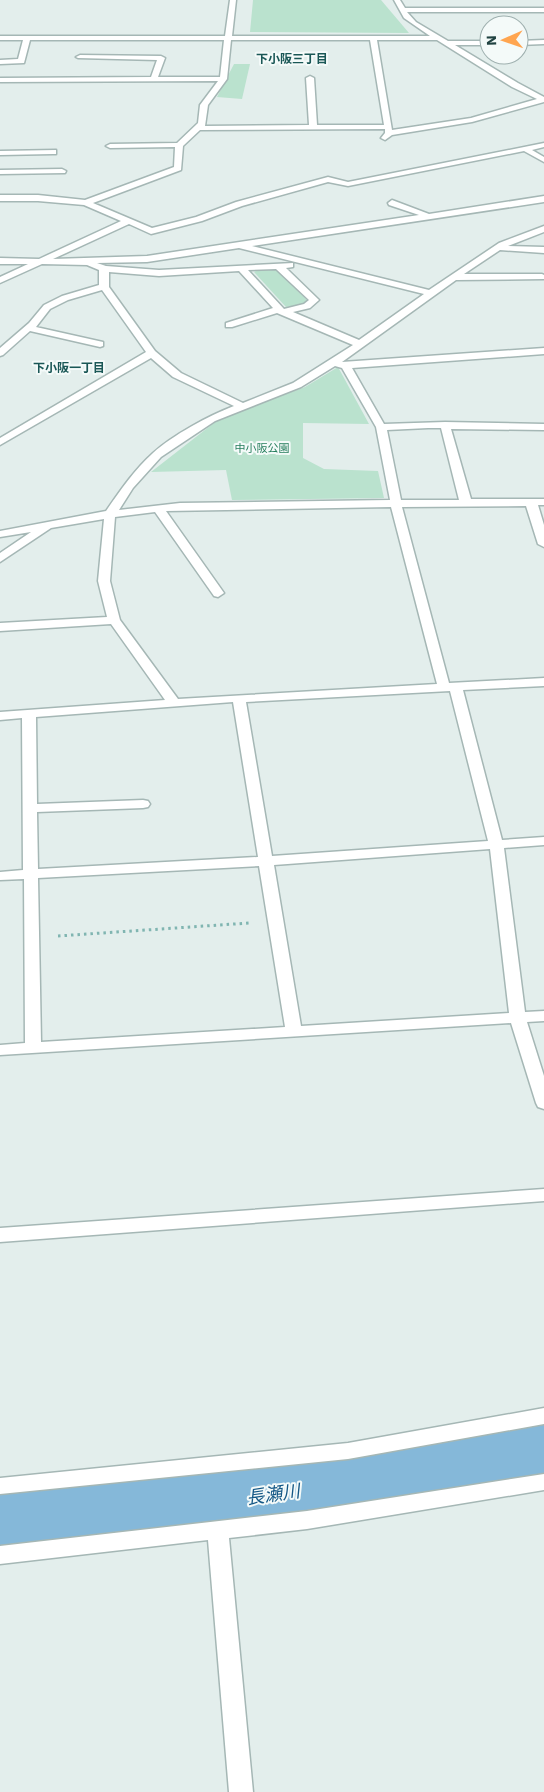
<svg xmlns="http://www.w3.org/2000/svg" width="544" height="1792" font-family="'Work Sans','Noto Sans JP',sans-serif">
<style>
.green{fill:#bae2ce}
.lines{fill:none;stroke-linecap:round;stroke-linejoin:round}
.river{fill:#85b8d9;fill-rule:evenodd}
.minor-casing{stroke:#a5b7b5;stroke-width:3}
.path{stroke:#80b5b1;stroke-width:3;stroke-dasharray:2.5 4;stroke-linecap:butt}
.minor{fill:#fff;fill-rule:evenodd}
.labels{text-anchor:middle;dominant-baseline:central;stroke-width:4;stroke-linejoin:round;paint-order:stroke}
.far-park-label{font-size:11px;fill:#267e5d;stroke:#f4faf9}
.far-neighbourhood-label{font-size:12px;font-weight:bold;fill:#1a5756;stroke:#f4faf9}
.near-water-label{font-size:18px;font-style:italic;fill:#135785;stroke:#f4faf9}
</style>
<rect width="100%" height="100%" fill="#e3eeec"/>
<g class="green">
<path d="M253,0H381L409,33L250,32Z"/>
<path d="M234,64H250L242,99L217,97Z"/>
<path d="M258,270H276L307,300L302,305L286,307L254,272Z"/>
<path d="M338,367L369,424L303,423V458L324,469L378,471L384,498L232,500L226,470L151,472L219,419L305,387Z"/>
</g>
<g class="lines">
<path class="river" d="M544,1418V1486L249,1534L0,1563V1489L249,1462Z"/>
<g class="minor-casing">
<g id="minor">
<path d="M230,0H236L232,36H430L404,18L394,0H400L405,8H544V12H407L416,22L448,41H489V45H455L518,83L544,97V102L472,122L392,135L385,140L381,138L385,133V129L200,130L183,146L181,170L93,203L152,228L196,217L236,202L328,177L348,182L544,143V147L532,150L544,157V162L524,151L348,186L328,182L242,206L202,221L151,234L129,224L53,259L147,256L419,215L389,205L388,203L392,200L429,214L544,196V202L252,246L429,290L499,243L544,226V232L508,246L544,247V253L500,250L464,274H542L544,275V279L456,280L342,362L544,348V354L352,368L384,424L445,422L544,424V430L451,429L471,499H544V505H538L544,525V547L538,544L526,506L402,507L449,683L544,678V686L463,690L502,840L544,837V845L504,848L525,1012L544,1011V1021L527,1022L544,1076V1109L538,1107L536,1103L511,1023L0,1055V1045L25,1043L24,879L0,880V872L23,870L22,718L0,720V712L165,700L111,624L0,631V623L107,617L98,581L104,519L51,528L0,562V553L31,532L0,537V531L106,511C120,491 134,470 153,453C173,435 208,416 234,406L173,377L151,358L0,445V438L146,352L102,290L68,300L50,309L36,327L103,342V346L100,347L30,331L3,355L0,356V348L29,323L44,305L62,296L99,285V270L87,265L42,264L0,283V277L28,264H0V258L39,259L121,221L84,205L38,201H0V195H38L85,200L174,167L175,147L110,148L106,146L110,144L177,143L198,123L200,105L218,81L0,82V78L151,77L157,60L78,58L76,57L80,55L161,56L165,58L158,77H220L224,40H30L24,63L0,64V60L18,59L23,40H0V36H225ZM231,40H370L384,125H317L314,78L310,76L306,78L309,125L205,126L208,105L227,79ZM377,40H437L512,87L537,99L471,118L392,130ZM239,248L424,294L359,340L293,312L310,308L319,300L286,268L293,267V263L159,270L106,266L97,263L147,262ZM276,269L309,300L304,304L284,309L248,270ZM239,271L273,308L226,323V327H232L277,313L353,345L293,383L243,403L181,373L155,351L109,287V272L159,276ZM335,366L342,368L376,427L390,500L180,503L119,510L133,488L161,457L215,421L301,387ZM428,428H441L459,500H401L387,430ZM391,507L437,684L178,699L120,620L110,581L115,517L155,512L214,596L218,597L224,593L166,511ZM450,691L488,841L272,856L246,702ZM233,702L258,857L38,869L37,812L143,808L148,807L150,804L148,801L143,800L37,804L36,717ZM490,849L509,1013L301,1026L274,865ZM259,866L285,1027L41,1042L38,878Z"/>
<path d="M544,40V44L519,45V41Z"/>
<path d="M56,150V154H53L0,155V151Z"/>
<path d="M62,169L66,171L65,173L0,174V170Z"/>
<path d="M544,1189V1201L0,1242V1228Z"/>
<path d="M544,1408V1424L348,1459L0,1494V1478L348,1443Z"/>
<path d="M544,1474V1490L307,1529L229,1538L253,1792H229L208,1540L0,1564V1546L307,1511Z"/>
</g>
</g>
<path class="path" d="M58,936L249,923"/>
<use href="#minor" class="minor"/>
</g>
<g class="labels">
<g class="far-park-label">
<text x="262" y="448">中小阪公園</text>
</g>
<g class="far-neighbourhood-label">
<text x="292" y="59">下小阪三丁目</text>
<text x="69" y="368">下小阪一丁目</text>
</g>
<g class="near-water-label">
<text transform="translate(273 1494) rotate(-8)">長瀬川</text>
</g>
</g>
<g transform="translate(504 40) rotate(268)"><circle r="24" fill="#f4faf9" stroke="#9fb0af"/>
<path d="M0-4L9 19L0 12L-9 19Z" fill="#ffa550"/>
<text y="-8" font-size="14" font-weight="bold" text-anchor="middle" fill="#204241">N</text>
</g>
</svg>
